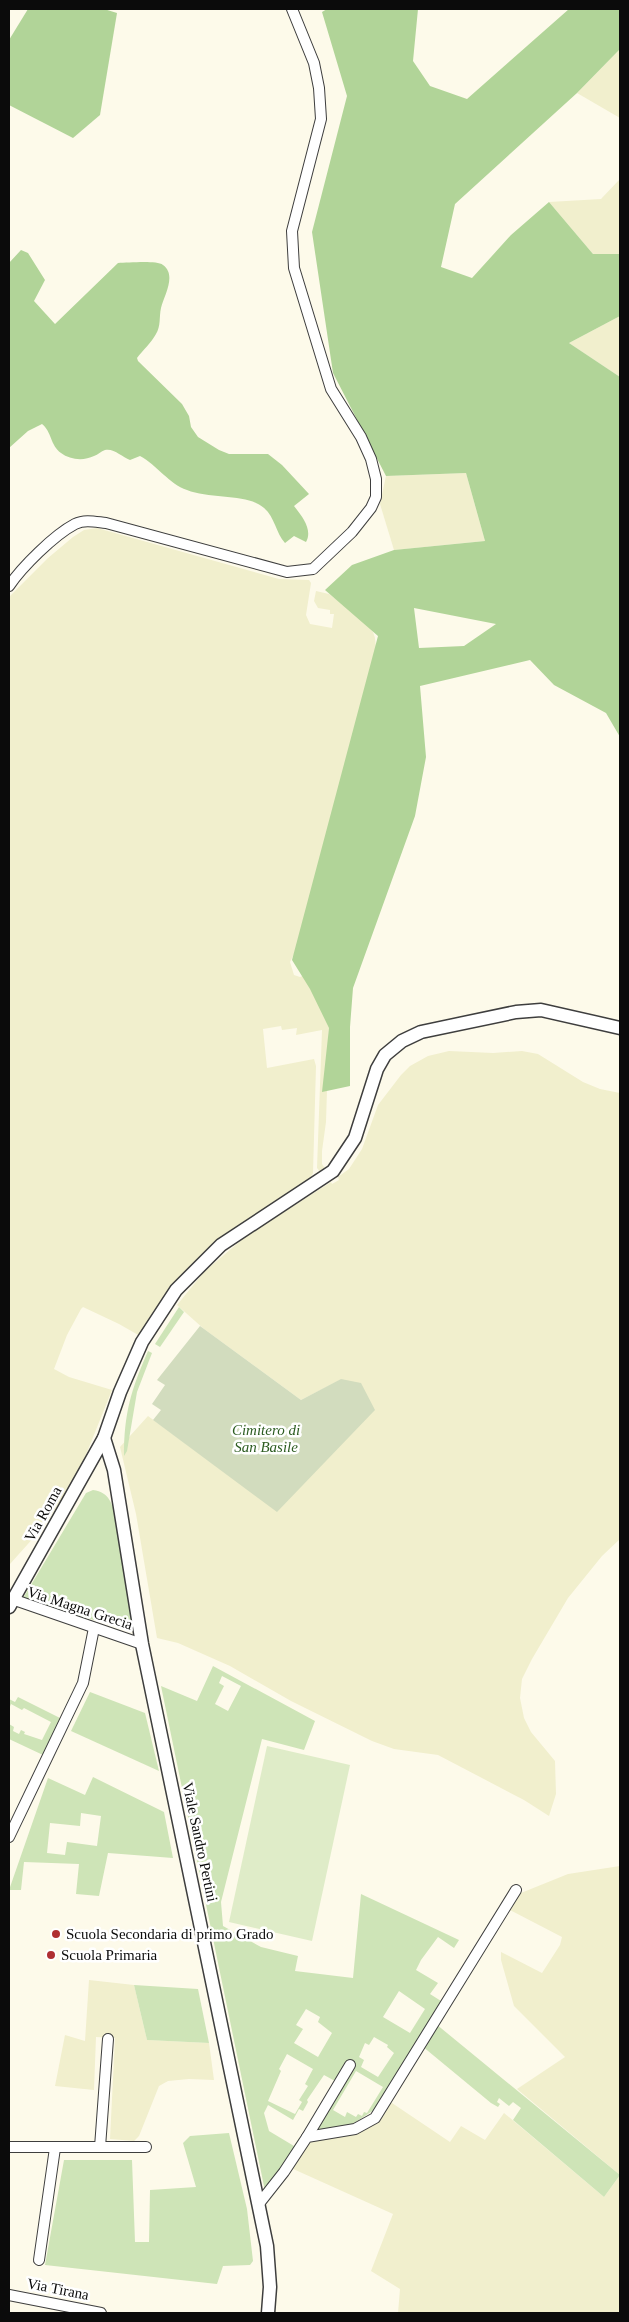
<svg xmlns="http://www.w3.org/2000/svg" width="629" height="2322" font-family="'Times New Roman',serif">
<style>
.farmland{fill:#f1efcd}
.green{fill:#cee4b7;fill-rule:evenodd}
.forest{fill:#b1d498;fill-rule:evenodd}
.cemetery{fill:#d2dcbe}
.pitch{fill:#dfecc8}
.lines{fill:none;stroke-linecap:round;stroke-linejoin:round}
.minor-casing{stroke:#3e3e3e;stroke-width:12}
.tertiary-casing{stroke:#3e3e3e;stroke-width:15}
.minor{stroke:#fff;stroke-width:10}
.tertiary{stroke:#fff;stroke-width:12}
.poi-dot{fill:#af2f32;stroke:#fff;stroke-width:2}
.labels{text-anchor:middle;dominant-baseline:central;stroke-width:5;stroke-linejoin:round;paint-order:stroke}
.park-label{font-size:15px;font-style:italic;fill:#2c5c21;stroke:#fff}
.street-label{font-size:15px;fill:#0b0b0b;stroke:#fff}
.poi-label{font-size:15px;fill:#0b0b0b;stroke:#fff;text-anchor:start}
</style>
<rect width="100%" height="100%" fill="#fdfaea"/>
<g class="farmland">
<path d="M620,49V118L577,93Z"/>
<path d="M620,179V254H593L549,202L601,199Z"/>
<path d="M620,316V377L569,343Z"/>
<path d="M466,473L485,541L394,550L380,504L386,476Z"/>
<path d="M97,528L279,579L309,580L311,583L306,615L310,624L332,628L334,614H330V610L318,608L314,601L316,591L329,594L360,617L373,632L375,638L377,659L296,950L290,962L294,975L300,977L305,975L329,1026L326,1122L322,1151V1164L326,1170L321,1173L317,1168L322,1030L296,1035L297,1028L282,1030L281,1026L263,1029L267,1068L314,1059L316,1066L313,1173L309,1181L227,1235L140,1336L119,1324L83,1307L81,1309L67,1335L54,1369L69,1377L112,1390L79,1472L45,1525L10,1564L9,597L48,558L73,537L84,530Z"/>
<path d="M449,1051L493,1053L522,1051L538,1054L583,1082L600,1089L620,1093V1539L602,1556L568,1598L532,1659L522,1679L520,1698L524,1718L531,1732L555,1761L556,1794L549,1816L524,1800L438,1755L394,1749L372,1741L291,1701L230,1666L178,1643L157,1638L136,1514L120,1447L148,1416L277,1511L285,1503L342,1379L301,1400L204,1329L177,1305L204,1272L245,1237L331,1182L332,1184L339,1180L338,1177L349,1169L362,1149L378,1105L401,1075L410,1066L428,1056Z"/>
<path d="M620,1866V2313H398L400,2289L371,2271L393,2214L291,2168L310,2141L353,2133L389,2101L450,2142L461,2126L485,2140L504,2113L604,2197L620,2175L517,2089L565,2057L514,2006L501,1960V1952L542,1973L560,1945L562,1937L508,1909L516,1895L568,1874Z"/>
<path d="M89,1980L134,1985L147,2040L209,2043L214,2080L189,2079L168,2081L159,2086L139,2136L134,2141L110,2139L115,2038L96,2037L94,2090L55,2086L65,2035L85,2041Z"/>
</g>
<g class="green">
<path d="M179,1307L184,1312L160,1347L155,1344Z"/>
<path d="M148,1351L152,1353L137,1392L127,1451L124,1456C124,1413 131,1390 148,1351Z"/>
<path d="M93,1490C110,1492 112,1505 117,1519L137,1632L22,1600L86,1493Z"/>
<path d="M213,1666L315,1721L304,1750L262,1739L221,1902L223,1926L261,1947L298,1956L295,1971L353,1978L361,1894L459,1940L454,1948L438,1937L421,1960L416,1970L438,1983L430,1994L441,2001L374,2110L351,2125L305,2135L265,2191L161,1686L197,1701ZM222,1676L241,1686L228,1711L215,1704L224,1686L219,1683ZM399,1991L425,2009L410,2033L383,2017ZM306,2009L320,2017L318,2022L332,2033L318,2057L294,2043L303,2029L296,2025ZM374,2037L388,2045L387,2047L394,2053L378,2077L361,2067L364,2060L359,2057L365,2043L369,2045ZM287,2054L313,2069L305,2084L308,2086L299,2100L302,2102L295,2114L268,2101L281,2071L279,2069ZM356,2071L383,2087L367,2113L364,2112L362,2116L358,2114L356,2117L347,2112L345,2117L333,2110ZM324,2075L335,2081L301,2139L299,2138L294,2146L269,2131L264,2113L268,2105L293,2120L299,2109L303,2111L308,2102L307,2100Z"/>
<path d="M90,1692L145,1713L159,1771L71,1731Z"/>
<path d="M18,1697L60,1718L43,1755L9,1739V1724L14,1727L13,1731L19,1734L21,1730L25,1732L24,1734L42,1740L51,1722L24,1708L22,1710L11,1704L9,1709V1699L15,1702Z"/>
<path d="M93,1777L164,1812L173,1858L108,1853L99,1896L76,1894L79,1864L24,1862L21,1890H9L48,1778L85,1795ZM81,1813L101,1816L97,1846L67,1842L65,1855L47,1853L50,1823L80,1826Z"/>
<path d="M134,1985L198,1989L209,2043L147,2040Z"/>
<path d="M436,2024L620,2175L604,2197L513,2120L521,2108L513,2102L509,2106L499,2098L497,2102L500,2104L498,2107L491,2103L422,2046Z"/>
<path d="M229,2133L247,2209L253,2261L250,2265L223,2266L217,2284L45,2265L64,2160H132L135,2242H149L150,2190L196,2187L183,2143L190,2136Z"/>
</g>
<g class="forest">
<path d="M28,9H104L117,13L100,115L73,138L9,105V40Z"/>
<path d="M327,9H418L413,61L430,86L467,99L569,9H620V49L577,93L455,204L441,267L472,278L511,235L549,202L593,254H620V316L569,343L620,377V737L606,713L554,685L530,660L420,686L426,757L415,816L353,988L350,1027V1086L322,1092L329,1028L310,989L292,960L378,636L325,590L352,565L394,550L485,541L466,473L386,476L333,373L312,232L347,96L322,12ZM414,608L496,624L464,646L419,648Z"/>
<path d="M21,250L28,253L45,280L34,301L55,324L118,263C128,263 156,260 163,265C177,275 164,296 161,308C159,317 161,326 156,334C151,343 143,350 137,358L138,361L182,404L189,416L191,427L198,437L219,450L229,454H268L282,465L309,494L294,506C302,516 313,530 306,542L294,536L285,543C274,531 275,511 256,503C240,495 207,498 187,490C169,484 157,465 140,456L130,460C122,457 114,448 105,450C101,451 98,455 94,456C84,461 70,460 61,453C50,445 52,432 42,424L28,431L9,448V263Z"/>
</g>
<path class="cemetery" d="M200,1326L301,1400L341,1379L361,1383L375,1410L277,1512L153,1420L161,1410L152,1404L165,1385L157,1380Z"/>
<path class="pitch" d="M267,1746L350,1765L312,1941L229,1922Z"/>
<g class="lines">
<g class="minor-casing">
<g id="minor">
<path d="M9,586C22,567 54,535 75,524C85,519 96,522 106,523L287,572L313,569L352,532L371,508L376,497V479L371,459L361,437L331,389L294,268L292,231L321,119L319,88L314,63L292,9"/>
<path d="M9,1598L142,1644"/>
<path d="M9,1837L83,1683L94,1628"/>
<path d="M307,2137L350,2065"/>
<path d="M9,2147H146"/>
<path d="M100,2147L108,2039"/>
<path d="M258,2205L284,2172L307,2137L355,2129L375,2118L516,1890"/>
<path d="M39,2260L55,2148"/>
<path d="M9,2295L101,2313"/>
</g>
</g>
<g class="tertiary-casing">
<g id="tertiary">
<path d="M104,1438L114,1470L142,1644L267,2246L270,2287L268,2313"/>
<path d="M9,1607L104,1438L120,1392L142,1342L176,1290L221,1245L333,1171L355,1138L377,1069L385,1055L402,1041L421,1032L516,1012L541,1010L620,1028"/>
</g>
</g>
<use href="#minor" class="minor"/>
<use href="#tertiary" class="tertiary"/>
</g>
<g class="poi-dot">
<circle cx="56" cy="1934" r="5"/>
<circle cx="51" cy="1955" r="5"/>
</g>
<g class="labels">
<g class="park-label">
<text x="266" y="1430">Cimitero di<tspan x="266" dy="17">San Basile</tspan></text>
</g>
<g class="street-label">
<text transform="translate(43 1514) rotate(-61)">Via Roma</text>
<text transform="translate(80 1608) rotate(18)">Via Magna Grecia</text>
<text transform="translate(200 1842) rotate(78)">Viale Sandro Pertini</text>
<text transform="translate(58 2289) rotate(11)">Via Tirana</text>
</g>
<g class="poi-label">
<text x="66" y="1934">Scuola Secondaria di primo Grado</text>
<text x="61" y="1955">Scuola Primaria</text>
</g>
</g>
<rect width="629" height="2322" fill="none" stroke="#0b0b0b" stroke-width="20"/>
</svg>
